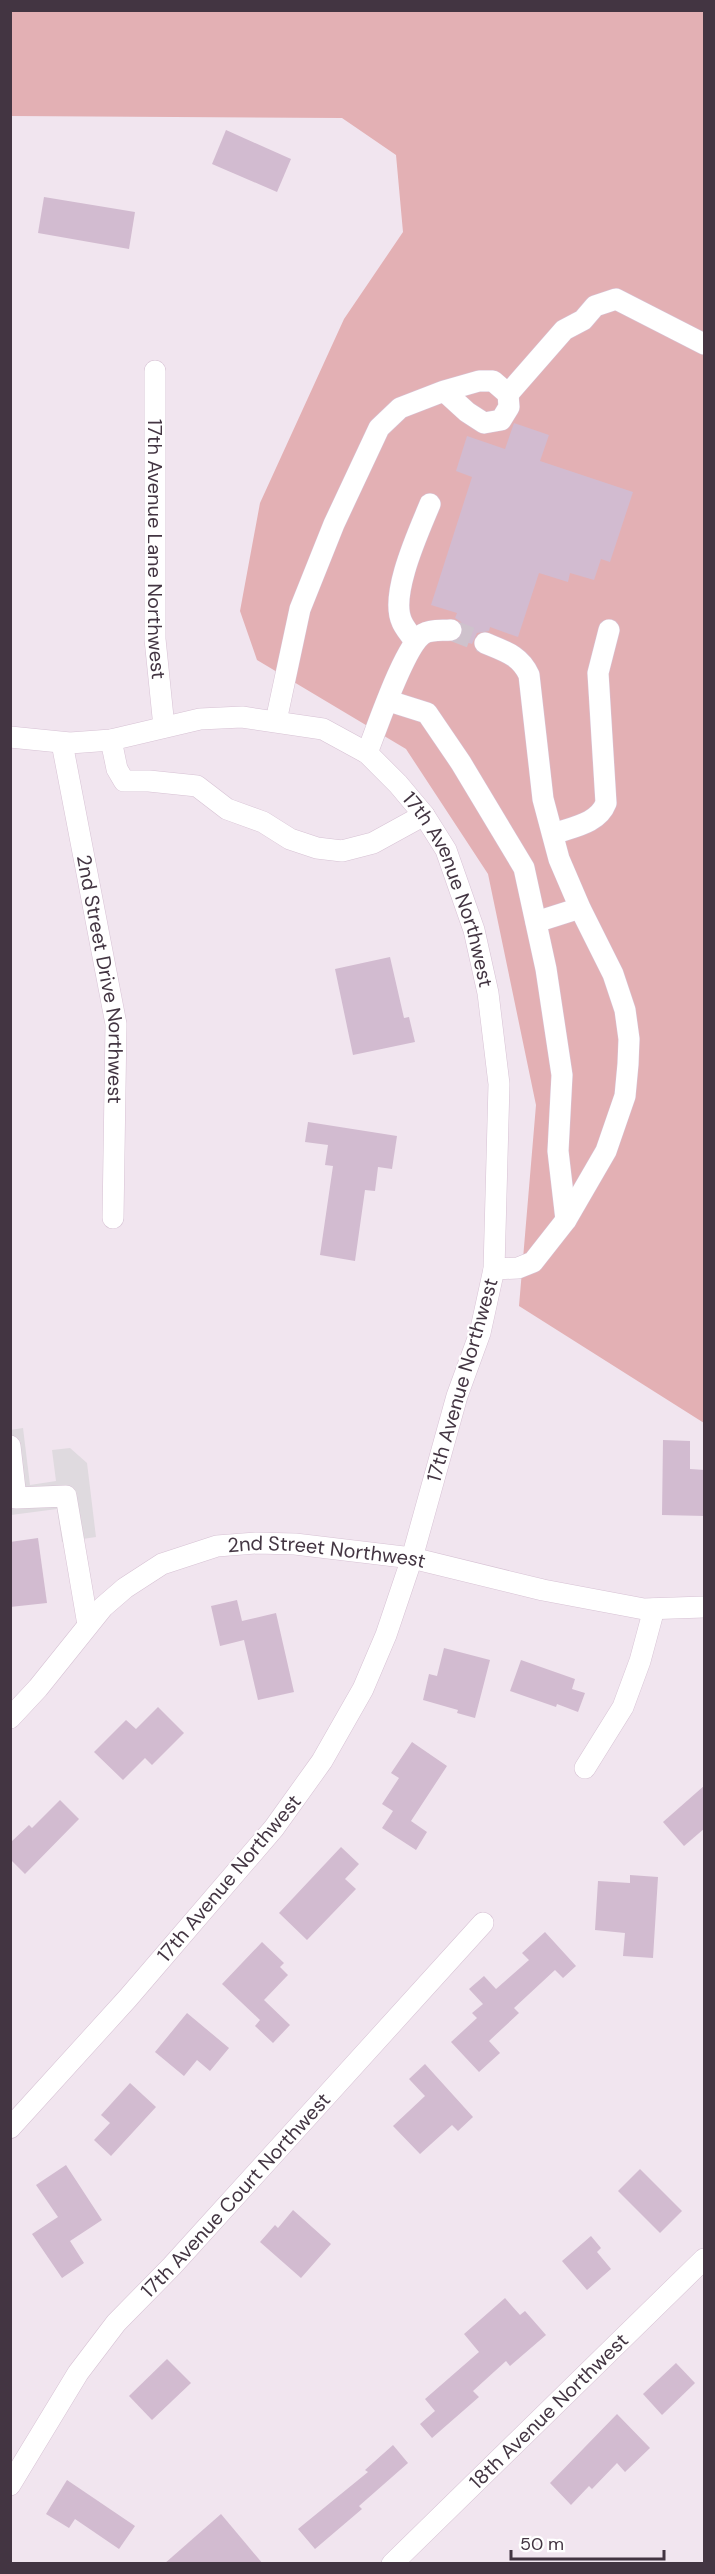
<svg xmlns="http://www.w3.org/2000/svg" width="715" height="2574" font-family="'DM Sans',sans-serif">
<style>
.green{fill:#e3b0b4}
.parking{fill:#dfdadf}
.building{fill:#d2bbd0}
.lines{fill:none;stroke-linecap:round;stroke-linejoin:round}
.minor-tunnel{stroke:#cec2cc;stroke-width:21;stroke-dasharray:21 10;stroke-linecap:butt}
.minor-casing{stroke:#d7c2d4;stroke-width:22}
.minor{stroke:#fff;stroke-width:21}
.labels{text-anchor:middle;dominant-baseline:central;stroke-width:4.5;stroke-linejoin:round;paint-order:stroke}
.street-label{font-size:20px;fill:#433542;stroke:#fff}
</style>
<rect width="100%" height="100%" fill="#f1e5ef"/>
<path class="green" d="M11,11H704V1423L519,1306L536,1105L488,874L406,749L257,660L240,611L260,503L344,319L403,232L396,155L342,118L11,116Z"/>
<path class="parking" d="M23,1428L30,1485L56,1481L52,1450L70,1448L87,1463L96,1537L62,1542L57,1509L11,1515L10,1430Z"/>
<g class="building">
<path d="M226,130L291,159L277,192L212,164Z"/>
<path d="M44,197L135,212L129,249L38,233Z"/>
<path d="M514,423L549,435L540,461L633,492L610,562L601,559L594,580L570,573L568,582L539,573L518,637L490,627L489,631L477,633L472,644L459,640L464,628L461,622L455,618L457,613L431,605L472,477L456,471L467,436L505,449Z"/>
<path d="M390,957L404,1018L409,1017L415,1042L353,1055L335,969Z"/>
<path d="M308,1122L397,1136L392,1169L378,1167L375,1191L365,1190L355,1261L320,1255L333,1166L325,1165L328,1145L305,1142Z"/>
<path d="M663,1440L690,1441V1469L705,1470V1516L662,1515Z"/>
<path d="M38,1538L47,1603L10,1607V1542Z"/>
<path d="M237,1600L242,1621L276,1613L294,1692L258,1700L244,1640L220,1646L211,1606Z"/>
<path d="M444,1648L490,1660L475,1718L457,1713L458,1710L423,1700L429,1674L437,1676Z"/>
<path d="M521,1660L575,1679L572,1689L585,1693L578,1712L557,1704L556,1707L510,1691Z"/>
<path d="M158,1707L184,1733L152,1765L145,1758L123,1780L94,1752L126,1720L136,1729Z"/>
<path d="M412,1742L447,1766L411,1821L427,1832L416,1850L382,1828L393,1811L382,1804L399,1778L391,1773Z"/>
<path d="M705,1785V1828L684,1846L663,1822Z"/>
<path d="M60,1800L79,1819L25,1874L10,1859V1843L29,1825L32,1828Z"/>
<path d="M341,1847L359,1864L345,1879L356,1889L307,1940L279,1913Z"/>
<path d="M630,1875L658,1877L653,1958L623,1956L625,1933L595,1930L598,1881L630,1883Z"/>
<path d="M545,1932L576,1966L563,1978L555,1970L514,2008L519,2013L489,2041L500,2053L479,2072L451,2042L477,2018L472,2013L483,2004L469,1989L484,1976L496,1989L529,1960L522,1953Z"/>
<path d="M262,1942L284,1963L280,1967L288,1975L264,2000L290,2025L273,2043L255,2026L260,2020L222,1984Z"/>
<path d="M187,2013L229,2048L210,2071L197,2060L184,2076L155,2052Z"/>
<path d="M425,2064L473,2117L458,2131L452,2125L420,2154L393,2126L425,2096L409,2079Z"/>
<path d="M130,2083L156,2107L111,2156L94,2140L110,2123L101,2115Z"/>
<path d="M66,2165L102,2220L70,2241L84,2263L62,2278L32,2234L58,2217L36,2185Z"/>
<path d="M640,2169L682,2211L660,2233L618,2191Z"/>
<path d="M293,2210L331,2244L301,2278L260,2242L275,2225L278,2228Z"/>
<path d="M591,2236L601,2248L597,2252L611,2269L587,2290L562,2261Z"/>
<path d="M505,2298L520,2315L525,2311L546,2335L510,2366L506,2361L473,2391L479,2397L432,2438L420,2424L435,2411L425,2399L479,2352L464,2334Z"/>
<path d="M167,2359L191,2383L152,2420L129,2396Z"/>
<path d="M676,2363L695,2383L662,2415L643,2394Z"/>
<path d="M617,2414L650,2448L625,2472L617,2463L592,2489L589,2486L571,2505L550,2483Z"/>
<path d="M393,2445L408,2463L359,2506L362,2509L315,2549L298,2529L368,2472L365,2470Z"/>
<path d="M67,2480L135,2526L119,2549L75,2519L69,2528L46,2514Z"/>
<path d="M221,2514L263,2564H164Z"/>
</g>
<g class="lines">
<path class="minor-tunnel" d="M451,630L485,643"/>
<g class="minor-casing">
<g id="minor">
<path id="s1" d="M155,371V639L164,727"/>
<path d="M508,394L564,330L583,320L595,306L616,299L704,344"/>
<path d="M415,642C411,635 405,629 402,622C389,595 419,531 430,504"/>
<path d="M485,643C504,651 520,655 529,675L543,799L559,859L580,908L613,974L625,1010L629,1039L628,1064L625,1096L606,1151L566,1220L533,1262L518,1268L494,1269"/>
<path d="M389,701L427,713L461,763L524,868L546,969L562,1075L558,1151L566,1220"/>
<path d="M276,721L300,609L334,524L379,428L400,408L444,391L479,381H493L508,394L509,407L501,420L484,423L467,412L444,391"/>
<path id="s2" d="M10,737L70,743L111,740L200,719L242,717L323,729L367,753L398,784L424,815L446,850L474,930L488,993L499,1084L494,1269L480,1333L457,1396L412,1558L386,1635L363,1689L322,1761L274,1828L128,1998L10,2128"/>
<path d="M111,740L117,769L124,781H149L197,786L227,809L263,822L290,839L317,848L342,851L373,843L424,815"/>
<path id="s3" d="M62,743L116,1024L113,1218"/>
<path d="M367,753C377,728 404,647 423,634C432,629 442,631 451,630"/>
<path d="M553,834C572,827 598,824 606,803L598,673L609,630"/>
<path d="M536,922L580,908"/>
<path d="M10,1446L16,1498L66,1496L88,1625"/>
<path id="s4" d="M10,1718L38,1688L103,1607L125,1588L162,1564L217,1546L256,1543L295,1544L412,1558L543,1590L644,1609L704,1607"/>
<path d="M585,1768L623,1707L640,1661L654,1609"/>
<path id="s5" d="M10,2485L78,2373L116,2323L172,2266L483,1923"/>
<path id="s6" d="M392,2564L704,2259"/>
</g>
</g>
<use href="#minor" class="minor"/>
</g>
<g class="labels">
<g class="street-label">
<text stroke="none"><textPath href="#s1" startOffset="178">17th Avenue Lane Northwest</textPath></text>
<text stroke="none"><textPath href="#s2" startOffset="530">17th Avenue Northwest</textPath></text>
<text stroke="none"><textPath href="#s3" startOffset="240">2nd Street Drive Northwest</textPath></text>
<text transform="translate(462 1380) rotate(-74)">17th Avenue Northwest</text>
<text stroke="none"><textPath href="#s4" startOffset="386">2nd Street Northwest</textPath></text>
<text transform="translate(229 1878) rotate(-50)">17th Avenue Northwest</text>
<text stroke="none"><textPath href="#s5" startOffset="369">17th Avenue Court Northwest</textPath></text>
<text stroke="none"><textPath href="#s6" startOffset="219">18th Avenue Northwest</textPath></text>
</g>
</g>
<rect width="715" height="2574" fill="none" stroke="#433542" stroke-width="24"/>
<path d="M511 2550v9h153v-9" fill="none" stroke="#433542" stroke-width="3"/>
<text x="520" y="2550" font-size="18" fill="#433542" stroke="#ffffff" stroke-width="4.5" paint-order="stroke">50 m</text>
</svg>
